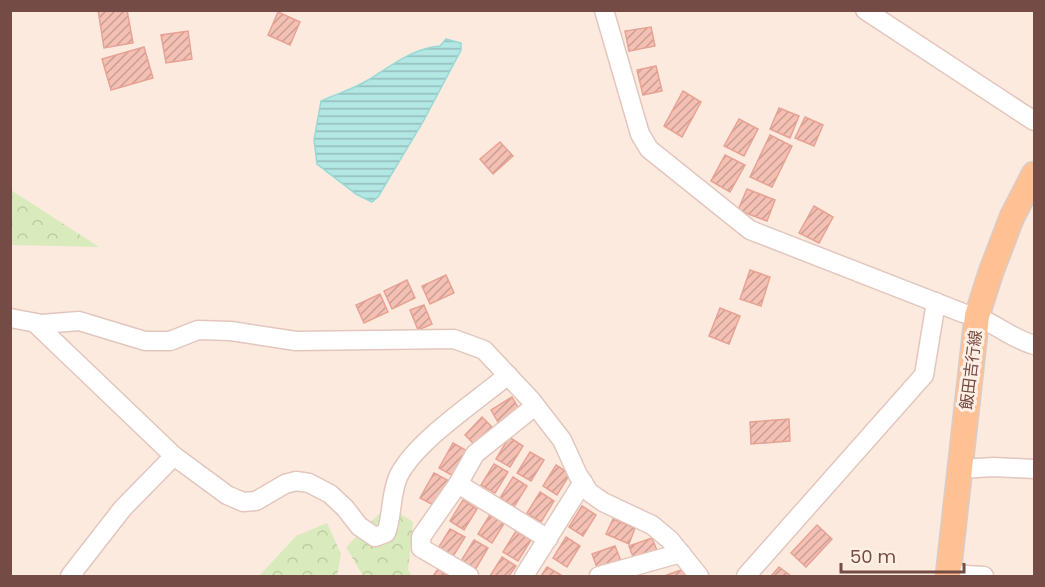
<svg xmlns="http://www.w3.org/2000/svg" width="1045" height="587" font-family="Poppins,'Noto Sans JP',sans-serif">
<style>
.forest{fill:url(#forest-crowns)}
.water{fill:url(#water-rules);stroke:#98d9d6;stroke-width:1.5}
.building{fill:url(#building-hatch);stroke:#e7a294;stroke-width:1.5}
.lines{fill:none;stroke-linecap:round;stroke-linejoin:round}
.minor-casing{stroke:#e3c6bd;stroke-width:21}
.major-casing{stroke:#d8cdcb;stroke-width:27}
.minor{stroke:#fff;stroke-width:18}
.major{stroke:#ffc093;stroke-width:24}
.labels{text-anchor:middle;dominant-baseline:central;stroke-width:6;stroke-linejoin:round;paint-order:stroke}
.street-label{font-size:16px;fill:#744c45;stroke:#ffefe5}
</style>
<defs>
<pattern id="forest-crowns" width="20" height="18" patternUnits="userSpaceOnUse" patternTransform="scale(1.5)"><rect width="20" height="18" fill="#d9ebbc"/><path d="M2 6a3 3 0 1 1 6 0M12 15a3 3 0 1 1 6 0" fill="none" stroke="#becba3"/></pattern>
<pattern id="water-rules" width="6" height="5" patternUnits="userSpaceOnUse" patternTransform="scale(1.5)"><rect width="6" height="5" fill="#b2e7e3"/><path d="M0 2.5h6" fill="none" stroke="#95bdba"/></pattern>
<pattern id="building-hatch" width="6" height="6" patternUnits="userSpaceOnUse" patternTransform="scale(1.5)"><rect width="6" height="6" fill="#f4c0b4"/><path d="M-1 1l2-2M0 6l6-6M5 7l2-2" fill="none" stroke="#ca9e94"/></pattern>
</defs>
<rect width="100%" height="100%" fill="#fdeade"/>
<g class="forest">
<path d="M11,190L99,247L11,245Z"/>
<path d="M388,505L413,522L408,570L412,576H363L346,547Z"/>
<path d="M327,523L341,554L337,576H259L296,536Z"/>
</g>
<path class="water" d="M446,39L461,43V50L424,120L378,197L372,202L356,194L317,164L314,140L321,101C336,94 354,89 368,80C391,66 413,48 440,46Z"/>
<g class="building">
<path d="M98,10H127L133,43L104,48Z"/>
<path d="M278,12L300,22L290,45L268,35Z"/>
<path d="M651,27L655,46L629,51L625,31Z"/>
<path d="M188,31L192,59L166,63L161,35Z"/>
<path d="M144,47L153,78L111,90L102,59Z"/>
<path d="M656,66L662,91L643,95L637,70Z"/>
<path d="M683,91L701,102L682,137L664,126Z"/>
<path d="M779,108L799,116L790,138L770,129Z"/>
<path d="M805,117L823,125L814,146L795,138Z"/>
<path d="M739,119L758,129L744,156L724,146Z"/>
<path d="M770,135L792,146L772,187L750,177Z"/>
<path d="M500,142L513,156L493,174L480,159Z"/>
<path d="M725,155L745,165L730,192L711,181Z"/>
<path d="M747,189L775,200L767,221L738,210Z"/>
<path d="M814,206L833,217L819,243L799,233Z"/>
<path d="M750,270L770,277L761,306L740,299Z"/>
<path d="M446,275L454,293L430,304L422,286Z"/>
<path d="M407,280L415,298L392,309L384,291Z"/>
<path d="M380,294L388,312L364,323L356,305Z"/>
<path d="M424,305L432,324L418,330L410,310Z"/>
<path d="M720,308L740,316L729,344L709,336Z"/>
<path d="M512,397L520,411L499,424L491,410Z"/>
<path d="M482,417L494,429L477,447L465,435Z"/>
<path d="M789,419L790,441L751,444L750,422Z"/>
<path d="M509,437L523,446L510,467L496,459Z"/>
<path d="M453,443L469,452L455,477L439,468Z"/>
<path d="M530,452L544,460L531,481L517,473Z"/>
<path d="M494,464L508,472L495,493L481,485Z"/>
<path d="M556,465L570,474L557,495L543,486Z"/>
<path d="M434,473L451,482L437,507L420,498Z"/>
<path d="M513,477L527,486L514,507L500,498Z"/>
<path d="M540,492L554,501L541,522L527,513Z"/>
<path d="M463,500L477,509L464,530L450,521Z"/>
<path d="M582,506L596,515L583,536L569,527Z"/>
<path d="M491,513L505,522L492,543L478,534Z"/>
<path d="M613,519L635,528L629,544L606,534Z"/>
<path d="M817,525L832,539L806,567L791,553Z"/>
<path d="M450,529L465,537L452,558L437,550Z"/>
<path d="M516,531L531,540L518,561L503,552Z"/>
<path d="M566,537L580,546L567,567L553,558Z"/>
<path d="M652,538L658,553L635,562L629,546Z"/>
<path d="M474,540L488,548L475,570L461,561Z"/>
<path d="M615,546L621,561L598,570L592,554Z"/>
<path d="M502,557L516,566L509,576H490Z"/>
<path d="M547,567L561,575V576H541Z"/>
<path d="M779,567L791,576H771Z"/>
<path d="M438,569L449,576H433Z"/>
<path d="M684,569L687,576H664Z"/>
</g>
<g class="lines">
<g class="minor-casing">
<g id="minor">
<path d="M604,10L640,134L649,149L750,230L963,313C990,318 1009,338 1034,345"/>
<path d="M865,10L1034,121"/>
<path d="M10,318L42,324L79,321L145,341H170L198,330L231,331L296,341L454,339L484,350L531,400L562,440L578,475L589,492L603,502L652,525L670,540L699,576"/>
<path d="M35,323L174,456L227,495L243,502L256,501L285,484L296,481L309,483L330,494L345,508L359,526L375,537L386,533C393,515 390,493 399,475C417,440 477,401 508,375"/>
<path d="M960,469L994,467L1034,469"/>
<path d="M458,484L548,539"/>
<path d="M948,574L984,576"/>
<path d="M70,576L123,508L174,456"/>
<path d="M469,576L421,548V537L458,484L475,454L535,406"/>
<path d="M524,576L583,482"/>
<path d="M599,576L681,553"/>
<path d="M746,576L924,375L936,302"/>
</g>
</g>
<g class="major-casing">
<path id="major" d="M948,576L977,316L991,272L1012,217L1034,174"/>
</g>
<use href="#minor" class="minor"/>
<use href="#major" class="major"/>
</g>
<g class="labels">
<g class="street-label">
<text transform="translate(971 370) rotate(-83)">飯田吉行線</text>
</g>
</g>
<rect width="1045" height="587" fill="none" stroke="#744c45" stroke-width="24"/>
<path d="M841 563v9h123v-9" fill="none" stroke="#744c45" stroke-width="3"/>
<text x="850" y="563" font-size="18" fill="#744c45" stroke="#ffefe5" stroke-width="4.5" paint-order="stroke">50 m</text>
</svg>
